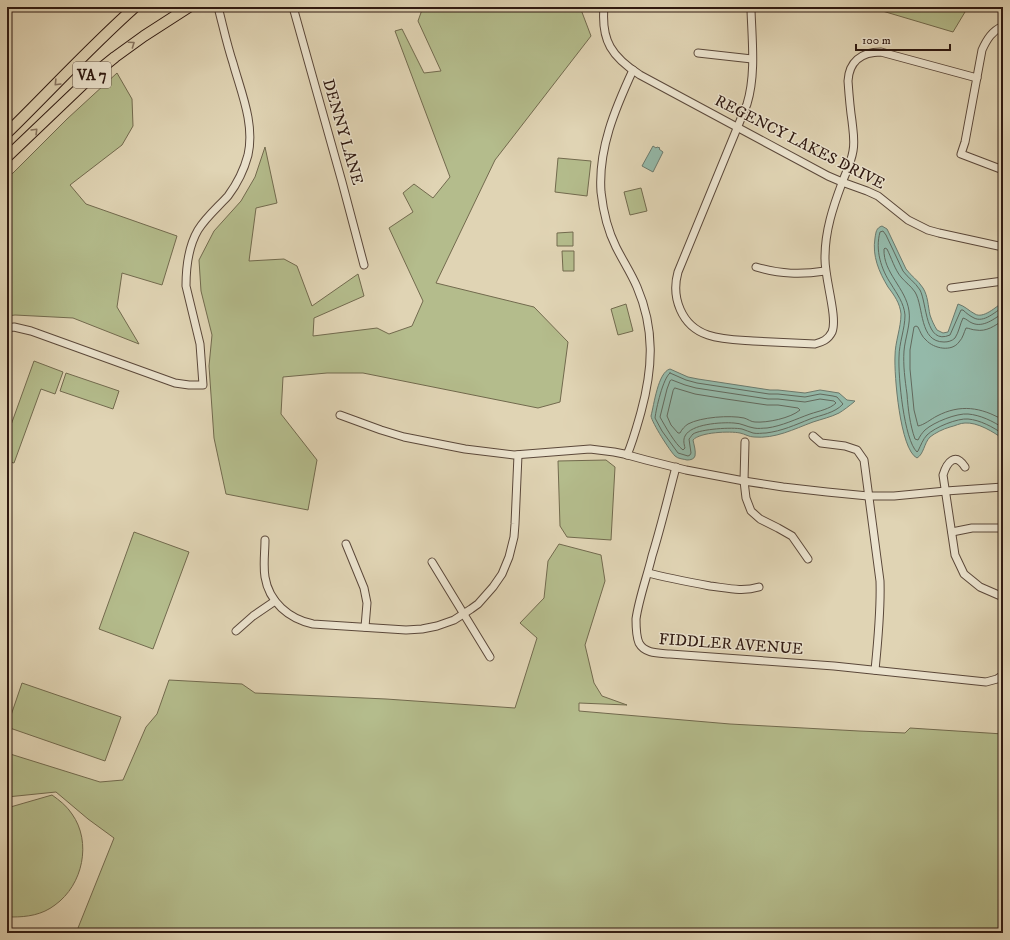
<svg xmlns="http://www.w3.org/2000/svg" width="1010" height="940" font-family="'IM FELL DW Pica',serif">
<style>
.green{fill:#b4bc8c;stroke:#726a4e}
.water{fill:#94b9a9;stroke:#6c796c}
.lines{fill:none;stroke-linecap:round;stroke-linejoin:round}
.shore{stroke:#62695d;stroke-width:1}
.minor-casing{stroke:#5b483a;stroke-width:9}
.highway-casing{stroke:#2f1911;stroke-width:12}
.minor{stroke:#ebe3ce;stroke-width:7}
.highway{stroke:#e0d4b4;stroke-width:10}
.oneway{stroke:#887662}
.labels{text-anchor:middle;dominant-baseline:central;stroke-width:3;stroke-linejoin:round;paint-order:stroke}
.shield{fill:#ebe3ce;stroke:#67564a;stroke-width:1}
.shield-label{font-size:15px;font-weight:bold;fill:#2f1911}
.street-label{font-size:16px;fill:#2f1911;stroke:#ebe3ce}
</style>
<rect width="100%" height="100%" fill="#e0d4b4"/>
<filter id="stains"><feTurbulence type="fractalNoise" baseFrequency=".005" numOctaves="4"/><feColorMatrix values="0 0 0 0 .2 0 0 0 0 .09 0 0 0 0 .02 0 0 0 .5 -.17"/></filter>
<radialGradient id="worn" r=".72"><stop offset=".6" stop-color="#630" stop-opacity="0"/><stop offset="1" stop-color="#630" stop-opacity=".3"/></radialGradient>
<g class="green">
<path d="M423,7H580L591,36L495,160L436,283L534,307L568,342L560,402L538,408L363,373H327L283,377L281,414L317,460L308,510L226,494L214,438L209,366L212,335L201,291L199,260L214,231L241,201L255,177L265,147L277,203L256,208L249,261L284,259L297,266L312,306L358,274L364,296L314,318L313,336L377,328L389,334L412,326L423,301L389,228L413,212L403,193L414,184L433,198L450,177L395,31L402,29L424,73L441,71L418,21Z"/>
<path d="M879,7H968L953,32L879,10Z"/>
<path d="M117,73L132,99L133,126L122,145L70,185L86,204L177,236L162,285L122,273L117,307L139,344L73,318L15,315L7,316V177L13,173L67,119Z"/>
<path d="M558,158L591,161L587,196L555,192Z"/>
<path d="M641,188L647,211L630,215L624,192Z"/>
<path d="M573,232V246H557V233Z"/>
<path d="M562,251H574V271H563Z"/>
<path d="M626,304L633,331L618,335L611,309Z"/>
<path d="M34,361L63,372L55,394L41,389L14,463L7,461V436Z"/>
<path d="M66,373L119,391L113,409L60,391Z"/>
<path d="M606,460L615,467L611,540L567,537L560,526L558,461Z"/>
<path d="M134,532L189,552L153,649L99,629Z"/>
<path d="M559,544L601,555L605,581L585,645L594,683L602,696L627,705L579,703V711L730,724L859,731L905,733L910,728L1003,734V933H76L114,838L88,819L56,792L7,797V753L100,782L123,780L146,727L157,714L169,680L242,684L255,693L386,699L515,708L537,638L520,623L544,598L548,561Z"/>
<path d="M22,683L121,717L105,761L7,727Z"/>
<path d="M52,795C59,800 67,806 72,814C92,842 83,885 55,905C42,915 27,917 12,917L7,910V808Z"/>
</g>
<g class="water">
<path d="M653,146L656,148L657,147L660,148L659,149L663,152L653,172L642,166Z"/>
<path d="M882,226L887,229L889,233L906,269C911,276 918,280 923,288C928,296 928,306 930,315C932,321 934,325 937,330L943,333L948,332L958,304C965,306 969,311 975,314C983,319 996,307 1003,302V439C994,432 977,422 965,423C960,423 955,426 950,427C943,429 935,433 930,437C924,443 924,454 917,458C900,450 894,374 895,356C895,342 901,328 901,314C900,303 894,295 888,287C879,272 872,256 875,238C876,232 876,228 882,226Z"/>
<path d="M670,369L688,377L698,379L770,390H778L805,393L820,390L839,393L847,400L855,401L854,402C849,406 844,410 839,413C831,417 822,419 813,422C794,429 775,439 754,437C749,437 745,434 740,433C730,431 700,432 693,440C694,445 696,451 695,456C694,459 691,460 687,460C684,459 678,459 675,456C670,451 652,423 651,416C654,405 658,372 670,369Z"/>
</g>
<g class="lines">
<g class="shore">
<path d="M1003,307C995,312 984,323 974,318C970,316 966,313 963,310H961L950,335C925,346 927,303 920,290C915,282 908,278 903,271L886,235L883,231L880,232C875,250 881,269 891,284C897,294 904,303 905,315C905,329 899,343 899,357C898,376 904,440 917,452L918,451C921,445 923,439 927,435C935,427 958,418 968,419C980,420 993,427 1003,434"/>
<path d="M1003,313C994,319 983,328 972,323C969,322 967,319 963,318C960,324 959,332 955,338C952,341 948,342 944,342C919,342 924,307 915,292C911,286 905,282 901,277C895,270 891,257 887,249L885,248L884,249C883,273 906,288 909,311C911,324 905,338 904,351C903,365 905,380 907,394C908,409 910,425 915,439L918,440C920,436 922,433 925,430C934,422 957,413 968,414C980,415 993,421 1003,428"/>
<path d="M1003,320C995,326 986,332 976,330C972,330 969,328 966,328C964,332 963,338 959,342C952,352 934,349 926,340C922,337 920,331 918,327L916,326L914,327L910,350V369L914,410L918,426C924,425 931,419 937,416C960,404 981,407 1003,420"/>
<path d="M670,373L686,380L697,383L769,394H778L805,397L820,394L833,396L837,397L843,404C835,413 821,415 810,419C795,425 782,431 766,433C762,433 757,434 753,433C749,432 746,430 742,429C732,427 701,429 693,434C691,436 691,437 689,439L691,453L690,455L688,456L678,453L662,431L655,418C656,409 663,378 670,373Z"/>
<path d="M672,380L685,385L696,388L768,399H778L805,402L820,399L834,401L836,403C830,409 819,411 810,414C796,419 782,426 767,428C763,428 758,429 754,428C747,427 741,423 734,423C721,422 691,424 685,436C683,440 684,444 685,448L683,450C675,444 665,426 660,417L667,389L670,381Z"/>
<path d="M675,388L695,394L726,399L767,405H778L798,408L800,410C791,418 767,423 755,422C751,422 748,419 744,418C730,415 701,417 688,424C685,426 682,429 680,433H678L671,425L667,416L673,391Z"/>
</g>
<g class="minor-casing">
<g id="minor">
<path d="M293,7L342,182L364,265"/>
<path d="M604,7C601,41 612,57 640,75L828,176L842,182L867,191L878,196L908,220L928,230L939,233L1003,247"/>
<path d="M751,10C752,40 756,75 747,104L678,272C671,297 681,326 708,335C722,340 738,340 753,341C774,342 795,343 815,344C822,342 828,340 832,332C838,317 824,277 825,257C825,231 833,207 842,183C846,172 851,163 853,151C855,141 853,131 852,121C850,108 849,95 848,81C849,62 861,52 881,52L977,78"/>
<path d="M1003,26C992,31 987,39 982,50L965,142L961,154L1003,170"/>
<path d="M698,53L752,59"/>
<path d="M756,267C781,274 800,275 825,271"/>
<path d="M951,288L1003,281"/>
<path d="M7,328L14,327L31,331L175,383L189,385H203L200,344L186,286C186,267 188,247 198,230C206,217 218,207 228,196C237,184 244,170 248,155C255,124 241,92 233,63C227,45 223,26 218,7"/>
<path d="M340,415L381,430L404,437L465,449L514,455L590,449L614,452L624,454L646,460L686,470L744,481L783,487L827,492L868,496H894L946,491L1003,487"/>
<path d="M813,436L821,443L845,446L857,450L864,460L880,581C881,611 878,640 875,670"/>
<path d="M745,442L744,481L746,498L751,511L760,519L778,528L792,536L808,559"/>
<path d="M627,455C633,441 637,426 641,412C653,368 655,329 637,287C631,273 623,261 616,247C608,231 603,210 601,192C598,149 615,109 633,70"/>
<path d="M676,467C668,497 661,527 652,556C647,577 639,598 636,619C636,626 636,636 639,643C645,654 659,653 670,654L834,666L986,682L997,679L1003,675"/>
<path d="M965,467C955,452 947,462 943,475L955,555L964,574L980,587L1003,597"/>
<path d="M952,532L972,528H1003"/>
<path d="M265,540C265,552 263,565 265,577C269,602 289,619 313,624L406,630L422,629L437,626L454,620L471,609L478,604L493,587L502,574L509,557L514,537L515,524L518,455"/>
<path d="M346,544L364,588L367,603L365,627"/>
<path d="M432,562L490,657"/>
<path d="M648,573C668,578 689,582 710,586C727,588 742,592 759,587"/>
<path d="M236,631L253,616L275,601"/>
</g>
</g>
<g class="highway-casing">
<g id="highway">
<path d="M7,133C50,91 90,47 135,7"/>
<path d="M7,157L94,74L115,57L144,36L189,7"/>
</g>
</g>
<use href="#minor" class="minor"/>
<use href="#highway" class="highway"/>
</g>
<defs><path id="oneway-chevron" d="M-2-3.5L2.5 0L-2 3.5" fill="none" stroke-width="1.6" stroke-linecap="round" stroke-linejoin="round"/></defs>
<g class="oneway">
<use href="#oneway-chevron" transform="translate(132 44) rotate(-35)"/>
<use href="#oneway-chevron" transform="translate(57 83) rotate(134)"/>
<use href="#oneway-chevron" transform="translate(35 131) rotate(-45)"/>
</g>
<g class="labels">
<rect class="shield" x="73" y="62" width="38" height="26" rx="3"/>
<g class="shield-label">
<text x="92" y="75">VA 7</text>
</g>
<g class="street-label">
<text transform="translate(343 132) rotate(74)">DENNY LANE</text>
<text transform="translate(800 142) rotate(27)">REGENCY LAKES DRIVE</text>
<text transform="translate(731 644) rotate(4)">FIDDLER AVENUE</text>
</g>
</g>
<rect width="1010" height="940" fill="none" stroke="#e0d4b4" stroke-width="24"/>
<rect x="8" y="8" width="994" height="924" fill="none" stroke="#2f1911" stroke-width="2"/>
<rect x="12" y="12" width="986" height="916" fill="none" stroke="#2f1911"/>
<path d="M856 44v6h94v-6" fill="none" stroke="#2f1911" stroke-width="2"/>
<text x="862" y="44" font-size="12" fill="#2f1911" stroke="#ebe3ce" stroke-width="3" paint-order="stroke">100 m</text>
<rect width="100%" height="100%" filter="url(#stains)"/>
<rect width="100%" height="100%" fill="url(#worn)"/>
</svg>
